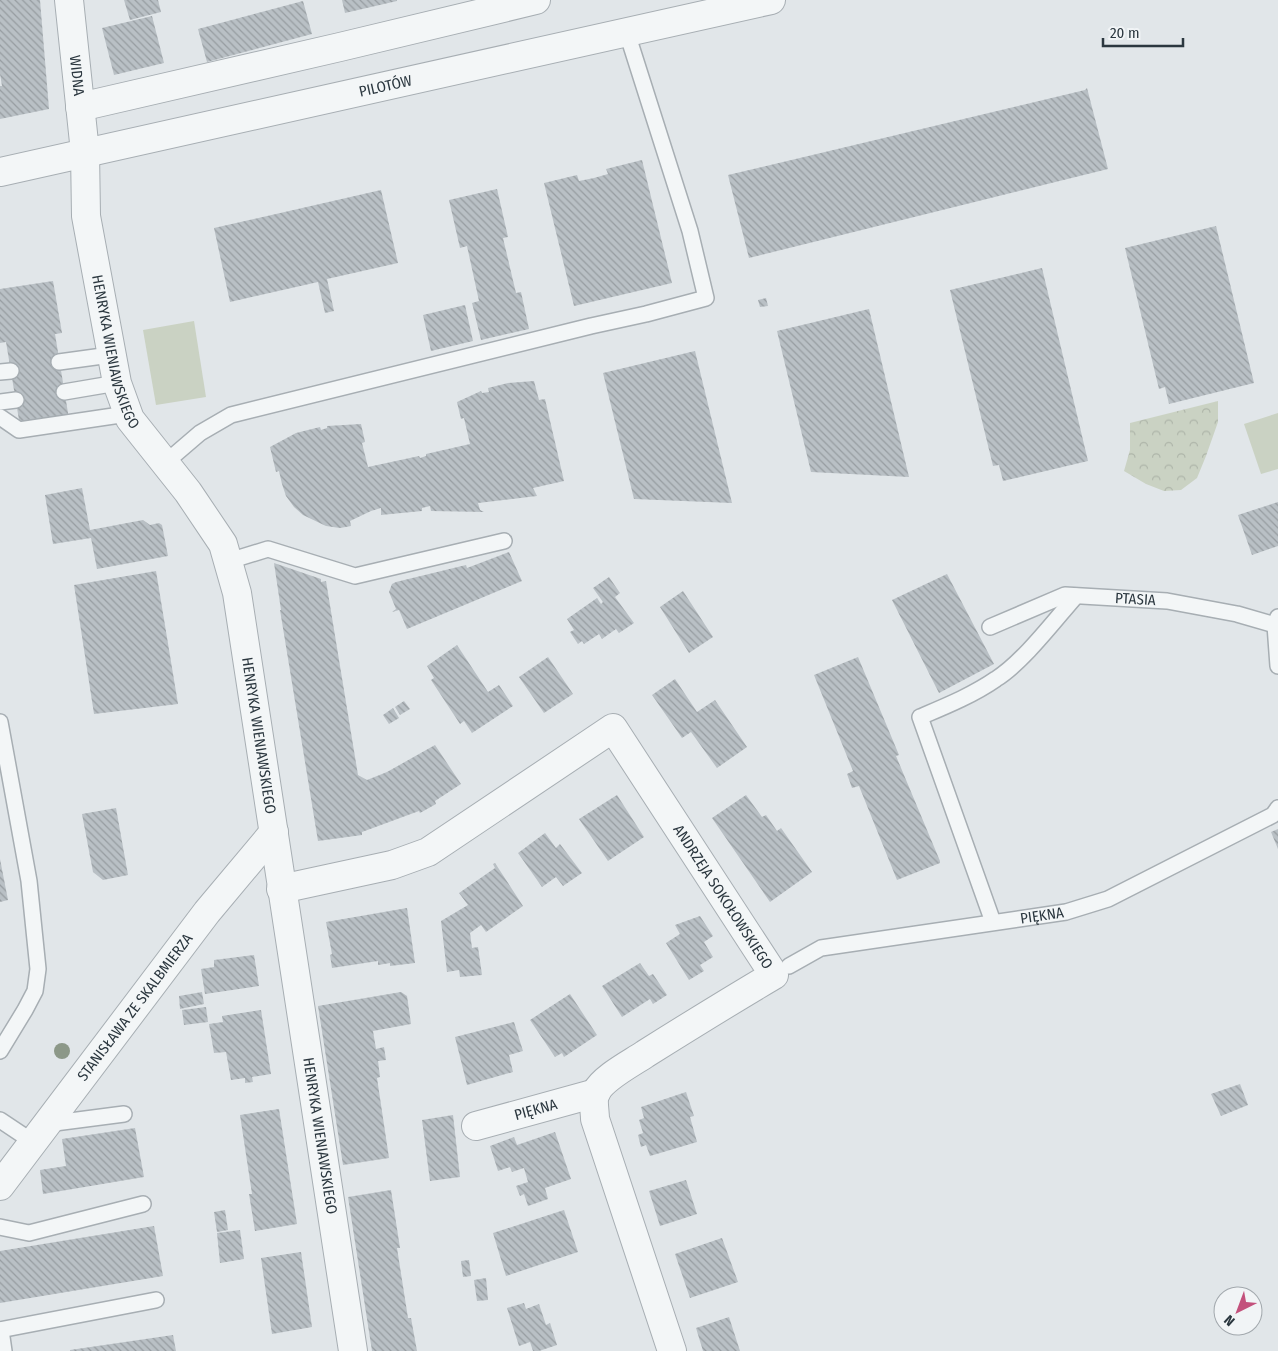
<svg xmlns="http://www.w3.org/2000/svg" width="1278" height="1351" font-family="'Fira Sans Condensed',sans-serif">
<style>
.park{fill:url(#park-crowns)}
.pitch{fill:#cad2c3}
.building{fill:url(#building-back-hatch)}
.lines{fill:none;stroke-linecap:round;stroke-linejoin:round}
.service-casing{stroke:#a7aeb3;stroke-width:18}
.minor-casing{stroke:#a7aeb3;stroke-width:30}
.tertiary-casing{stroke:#a7aeb3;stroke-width:30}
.service{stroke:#f3f6f7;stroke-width:15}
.minor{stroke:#f3f6f7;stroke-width:28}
.tertiary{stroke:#f3f6f7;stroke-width:28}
.tree{fill:#8c9888}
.labels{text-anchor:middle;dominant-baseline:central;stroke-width:4;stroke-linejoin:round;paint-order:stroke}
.street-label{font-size:15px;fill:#2b373f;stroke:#f1f4f6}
</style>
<defs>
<pattern id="park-crowns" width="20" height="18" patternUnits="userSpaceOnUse" patternTransform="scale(1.25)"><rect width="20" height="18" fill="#cad2c3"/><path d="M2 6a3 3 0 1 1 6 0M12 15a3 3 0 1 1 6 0" fill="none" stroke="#aeb5a9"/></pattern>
<pattern id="building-back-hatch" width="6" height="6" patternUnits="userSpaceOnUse" patternTransform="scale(1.25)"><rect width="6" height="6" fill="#b9c0c5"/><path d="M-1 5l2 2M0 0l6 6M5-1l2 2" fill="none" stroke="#979da1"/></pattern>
</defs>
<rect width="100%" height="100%" fill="#e1e6e9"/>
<path class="park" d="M1218,401V422L1206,456L1197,478L1181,490L1164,491L1146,484L1124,471L1130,450V423Z"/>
<g class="pitch">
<path d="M194,321L206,397L156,405L143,330Z"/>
<path d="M1278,413V469L1261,474L1244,424Z"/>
</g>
<g class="building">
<path d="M0,0H40L49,109L0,119V86H2L0,74Z"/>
<path d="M124,0H158L161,12L130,20Z"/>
<path d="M342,0H397V1L345,13Z"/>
<path d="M303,1L312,34L207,62L198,29Z"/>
<path d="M152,16L164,63L114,75L102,28Z"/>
<path d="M1087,88L1108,169L749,258L728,175L1085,90Z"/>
<path d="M642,160L672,283L574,306L544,183L577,175L579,181L594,178L608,174L606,169Z"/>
<path d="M497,189L508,237L503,238L516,293L521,292L529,329L481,340L472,303L479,301L467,246L460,248L449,200Z"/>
<path d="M381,190L398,263L327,279L334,311L325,313L318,282L230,302L214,228Z"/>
<path d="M1216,226L1254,383L1169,404L1165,387L1159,389L1125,248Z"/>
<path d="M1042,268L1088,461L1003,481L999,465L993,466L950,290Z"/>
<path d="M53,281L62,333L55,334L69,419L20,426L6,342L0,343V289Z"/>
<path d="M766,298L768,306L760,307L758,300Z"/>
<path d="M465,305L473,341L431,351L423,315Z"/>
<path d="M869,309L909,477L811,472L777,331Z"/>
<path d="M695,351L732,503L634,499L603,373Z"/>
<path d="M534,381L539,400L545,399L564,481L533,488L537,496L478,503L480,510L484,512L431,511L430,506L422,508V511L381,515V508L371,511L350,521L351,526L340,528L326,526L303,515L294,507L286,496L282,484L279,471L276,472L270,447L296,433L320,427L321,430L327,428V426L361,424L365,442L362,443L368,467L419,456L420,458L426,456V454L470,444L464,418L461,419L457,402L481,391L482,393L489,392L488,388L508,383Z"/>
<path d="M82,488L90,530L143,520L150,525L159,523L162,525L168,556L97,569L91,538L53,544L45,495Z"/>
<path d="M1278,502V546L1252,555L1238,515Z"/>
<path d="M509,552L522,581L407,629L399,610L392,612L396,609L389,592L392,584L396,582L466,565L467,568Z"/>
<path d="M274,563L321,579V582L326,581L358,775L367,780L387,772L435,745L461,784L435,801L436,804L420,813L419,811L362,832V835L318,841L280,610H281Z"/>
<path d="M156,571L178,704L94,714L74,585Z"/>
<path d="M947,574L994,664L939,693L892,600Z"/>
<path d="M609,577L620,593L615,597L634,623L619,633L616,629L602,639L599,634L584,644L582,641L578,644L570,632L574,630L567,619L597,598L601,604L603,602L593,588Z"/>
<path d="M683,591L713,637L689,653L660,607Z"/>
<path d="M457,645L488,692L499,685L513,706L472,733L464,721L460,724L431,680L434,678L427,666Z"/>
<path d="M548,657L573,694L544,713L519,677Z"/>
<path d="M858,657L899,755L896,756L940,861V863L897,880L859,786L852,788L847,774L853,771L814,675Z"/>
<path d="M675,679L697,712L715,700L747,747L717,768L691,732L682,738L652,695Z"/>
<path d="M404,701L410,709L400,715L395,707Z"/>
<path d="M393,708L399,718L389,724L383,715Z"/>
<path d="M617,795L644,837L608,861L579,819Z"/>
<path d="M746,795L762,817L766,815L777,831L781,828L812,872L770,902L712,818Z"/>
<path d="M116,808L128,875L103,880L93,872L82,814Z"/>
<path d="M1278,829V849L1271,832Z"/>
<path d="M545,833L556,848L560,844L582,873L563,886L556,877L542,887L518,853Z"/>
<path d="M0,859L8,900L0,902Z"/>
<path d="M495,863L523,906L486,932L481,925L470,933L472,948L478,947L482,975L460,977L459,970L447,972L441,921L468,905L459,893L495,868L493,864Z"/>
<path d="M407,908L415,963L390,966V963L378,965V961L332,968L330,955L332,954L326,922Z"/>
<path d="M700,916L713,936L704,942L713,957L700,965L704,971L689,980L666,943L680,934L675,925Z"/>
<path d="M254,955L259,986L205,994L201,969L214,967V960Z"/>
<path d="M640,963L649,976L653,974L667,995L653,1004L650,999L622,1017L602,986Z"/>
<path d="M202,992L204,1004L180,1009L179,996Z"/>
<path d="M401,992L407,996L411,1024L373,1031L376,1049L384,1047L386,1060L378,1061L380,1077L377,1078L389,1158L343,1165L318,1006Z"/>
<path d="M570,994L597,1035L564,1057L562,1053L555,1057L530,1020Z"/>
<path d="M206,1007L208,1022L184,1025L182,1010Z"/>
<path d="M261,1010L271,1074L252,1077L253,1082L245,1083V1078L231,1080L226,1052L214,1053L209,1024L223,1022L222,1016Z"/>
<path d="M514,1022L523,1051L509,1055L513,1072L467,1085L455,1037Z"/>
<path d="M1240,1084L1248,1105L1221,1116L1211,1094Z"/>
<path d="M686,1092L694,1116L690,1117L697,1142L650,1156L646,1145L641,1147L638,1135L643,1133L639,1120L644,1118L641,1107Z"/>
<path d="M279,1109L297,1224L255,1231L249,1194H252L240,1115Z"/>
<path d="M453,1115L460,1177L430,1181L422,1120Z"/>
<path d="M135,1128L144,1177L43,1194L40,1170L66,1166L62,1139Z"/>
<path d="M555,1132L571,1179L545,1188L548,1199L528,1206L524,1194L520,1196L516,1186L528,1182L524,1168L512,1172L510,1167L498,1171L490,1146L514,1137L517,1145Z"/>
<path d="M686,1180L697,1214L660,1226L649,1191Z"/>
<path d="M391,1190L400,1248H397L408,1318H411L417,1351H372L348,1197Z"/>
<path d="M225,1210L228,1230L217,1232L214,1212Z"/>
<path d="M564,1210L578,1252L506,1276L493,1233Z"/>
<path d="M154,1226L163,1276L0,1303V1251Z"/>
<path d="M240,1230L244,1259L220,1263L217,1233Z"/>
<path d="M722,1238L738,1282L690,1298L675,1254Z"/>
<path d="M301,1252L312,1327L272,1334L261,1258Z"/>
<path d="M469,1260L471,1276L463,1277L461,1261Z"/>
<path d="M486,1278L488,1300L477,1301L474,1280Z"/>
<path d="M524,1303L526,1309L539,1304L546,1325L550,1323L557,1345L539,1351H533L530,1342L519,1346L507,1308Z"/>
<path d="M729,1317L740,1351H703L696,1328Z"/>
<path d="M173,1335L176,1351H70V1350Z"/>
</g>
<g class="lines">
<g class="service-casing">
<g id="service">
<path d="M59,362L110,355"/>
<path d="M0,372L11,371"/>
<path d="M64,392L117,383"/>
<path d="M0,402L16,400"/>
<path d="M0,417L19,430L127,414"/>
<path d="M165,463L200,433L231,415L591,326L646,314L706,298L690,231L627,33"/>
<path d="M229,561L268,549L355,576L504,541"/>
<path d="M1278,617L1275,625L1278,666"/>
<path id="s1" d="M990,627L1065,595L1167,601L1237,614L1275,625"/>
<path d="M0,722L29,881L38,969L35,991L25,1010L0,1051"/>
<path d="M993,922L920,717C946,706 973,695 996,679C1023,662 1054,621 1076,596"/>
<path id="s2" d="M789,966L821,948L1066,912L1108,899L1273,815L1278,808"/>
<path d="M0,1120L33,1142"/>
<path d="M47,1124L124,1114"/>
<path d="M0,1227L29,1233L143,1204"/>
<path d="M0,1330L156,1300"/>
<path d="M1,1330L4,1351"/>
</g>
</g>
<g class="minor-casing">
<g id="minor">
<path id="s3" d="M69,0L85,152L86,216L117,383L130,419L188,492L223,544L237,593L353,1351"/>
<path d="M80,107L340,47L536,0"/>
<path id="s4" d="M281,889L392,865L428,852L613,728L774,975C730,1001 688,1027 645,1054C632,1063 604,1077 596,1092C592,1099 595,1111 595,1119L672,1351"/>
<path id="s5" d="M476,1126L596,1093"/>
<path id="s6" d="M0,1186L207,912L274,832"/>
</g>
</g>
<g class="tertiary-casing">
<g id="tertiary">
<path id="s7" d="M0,172L771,0"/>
</g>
</g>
<use href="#service" class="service"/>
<use href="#minor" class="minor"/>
<use href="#tertiary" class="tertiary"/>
</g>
<circle class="tree" cx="62" cy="1051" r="8"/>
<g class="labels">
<g class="street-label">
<text stroke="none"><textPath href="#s3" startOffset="76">WIDNA</textPath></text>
<text stroke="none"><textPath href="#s7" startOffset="395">PILOTÓW</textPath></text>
<text stroke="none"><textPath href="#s3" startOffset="356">HENRYKA WIENIAWSKIEGO</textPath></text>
<text stroke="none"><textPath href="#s1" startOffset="152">PTASIA</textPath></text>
<text stroke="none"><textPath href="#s3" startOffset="776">HENRYKA WIENIAWSKIEGO</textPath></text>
<text stroke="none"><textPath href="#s4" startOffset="576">ANDRZEJA SOKOŁOWSKIEGO</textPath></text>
<text stroke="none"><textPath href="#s2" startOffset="260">PIĘKNA</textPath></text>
<text stroke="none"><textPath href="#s6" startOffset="224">STANISŁAWA ZE SKALBMIERZA</textPath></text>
<text stroke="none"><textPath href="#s5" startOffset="62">PIĘKNA</textPath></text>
<text stroke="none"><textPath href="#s3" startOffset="1181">HENRYKA WIENIAWSKIEGO</textPath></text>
</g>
</g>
<g transform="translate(1238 1311) rotate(222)"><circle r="24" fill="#f1f4f6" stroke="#a2a8ad"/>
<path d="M0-4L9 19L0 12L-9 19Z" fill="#c3517c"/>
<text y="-8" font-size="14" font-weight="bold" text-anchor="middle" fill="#2b373f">N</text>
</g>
<path d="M1103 38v8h80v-8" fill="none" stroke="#2b373f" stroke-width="2.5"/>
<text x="1110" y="38" font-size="15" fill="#2b373f" stroke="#f1f4f6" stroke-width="4" paint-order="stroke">20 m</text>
</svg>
